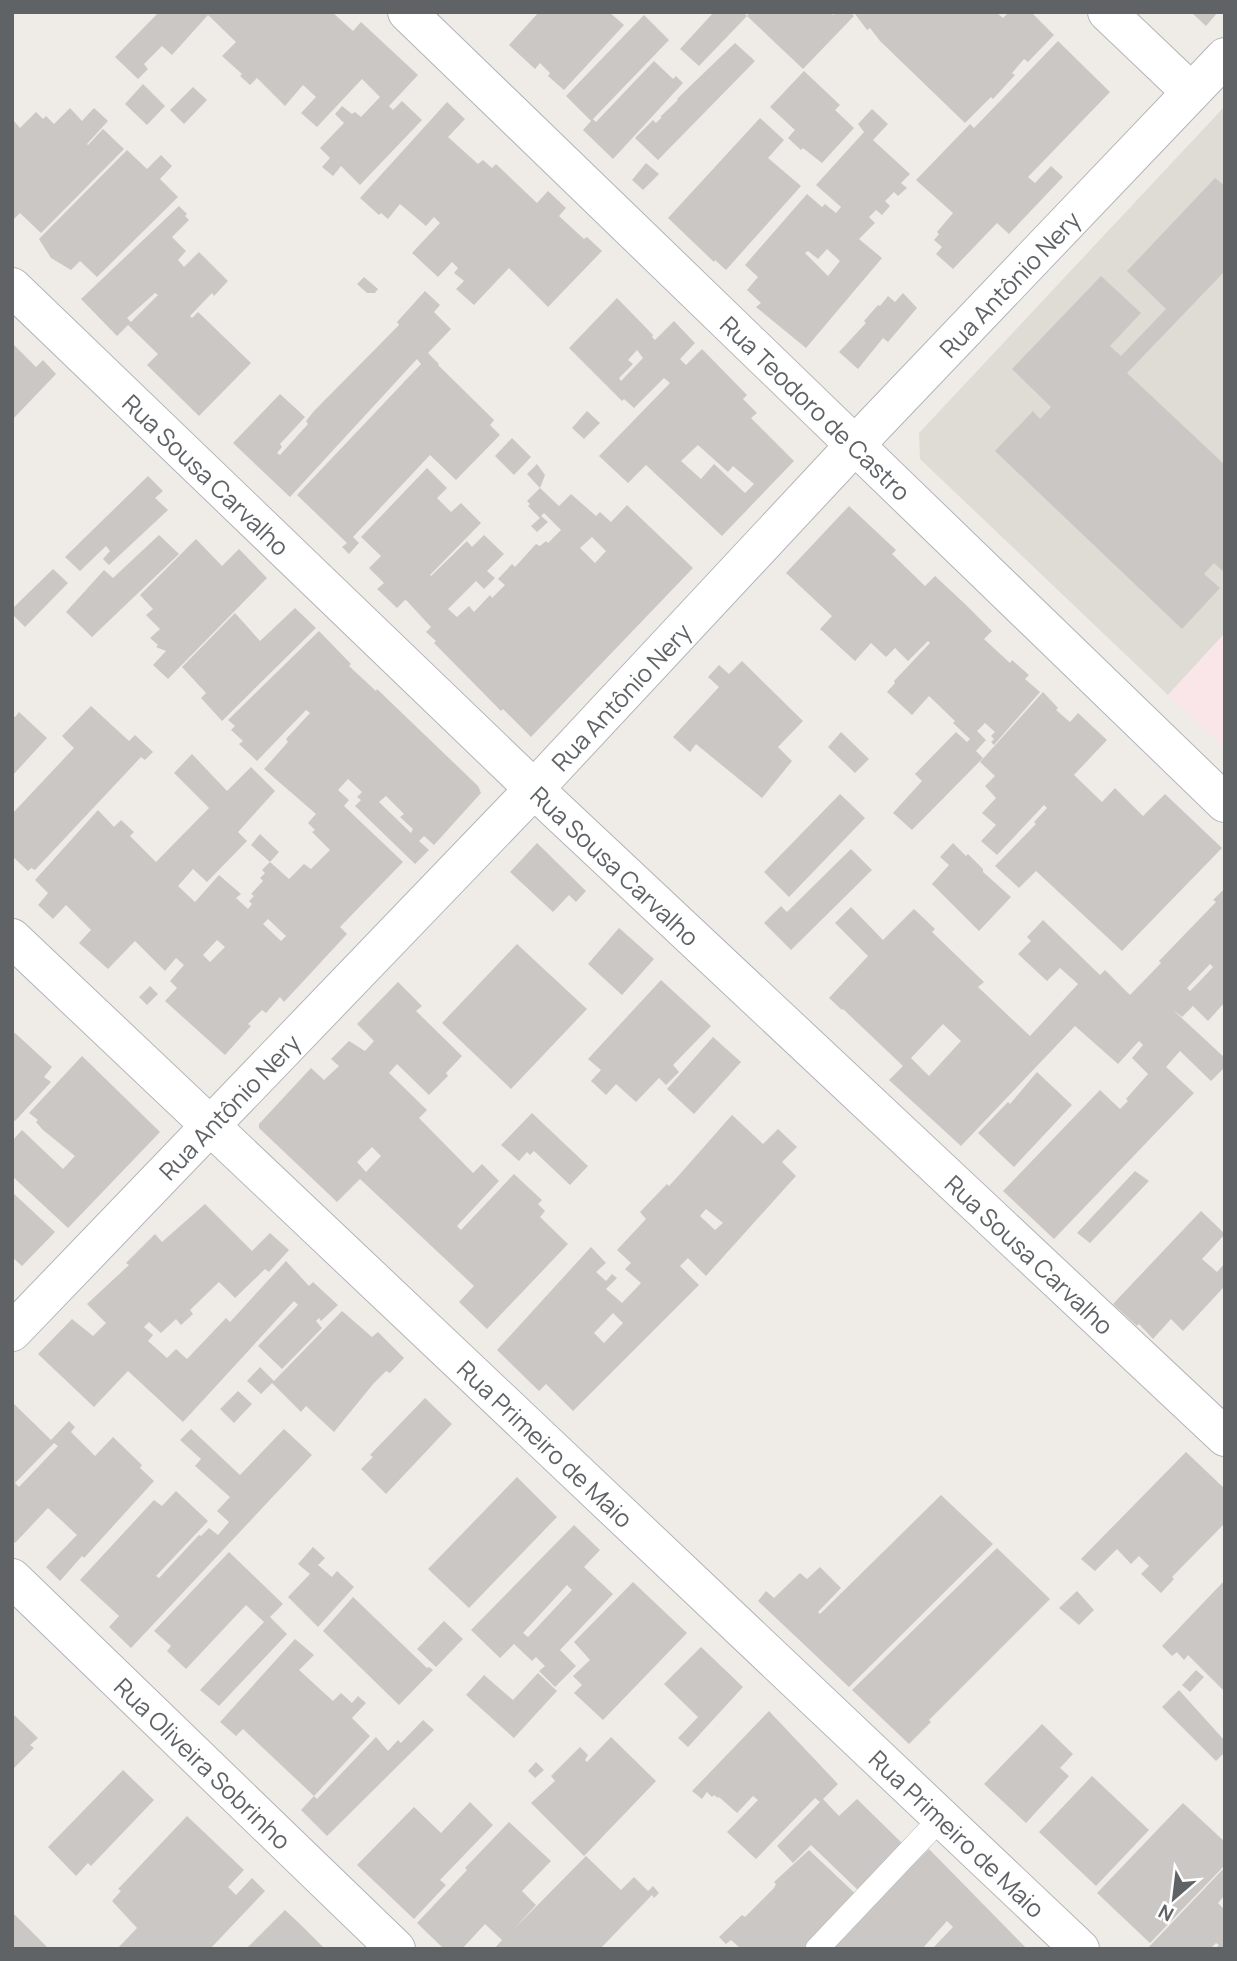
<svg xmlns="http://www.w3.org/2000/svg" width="1237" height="1961" font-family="Manrope,sans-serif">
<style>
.education{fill:#dfdcd6}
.medical{fill:#fae6e8}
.building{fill:#cbc7c4;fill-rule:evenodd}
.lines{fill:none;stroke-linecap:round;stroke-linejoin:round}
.lane-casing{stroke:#b2b5b8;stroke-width:24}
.street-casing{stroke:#b2b5b8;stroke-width:40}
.lane{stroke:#fff;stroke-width:23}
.street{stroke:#fff;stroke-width:38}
.labels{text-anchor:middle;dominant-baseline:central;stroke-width:6;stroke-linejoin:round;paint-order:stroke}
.street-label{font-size:24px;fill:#5f6366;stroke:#fff}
</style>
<rect width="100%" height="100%" fill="#efece8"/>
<path class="education" d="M1225,106V633L1168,695L920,459L919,433Z"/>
<path class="medical" d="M1225,633V748L1168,695Z"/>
<g class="building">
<path d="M159,12H332L353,31L361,22L418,75L389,106L393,110L402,101L422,120L360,185L341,166L333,176L322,167L330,158L320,148L344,123L335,114L342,106L352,114L355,112L361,117L380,97L362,79L317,127L301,113L316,97L303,85L285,106L257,78L250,85L240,76L242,74L222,56L236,42L208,15L172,55L162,46L144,64L148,69L138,79L115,57Z"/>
<path d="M539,12H609L624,25L564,90L548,76L550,73L540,63L535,69L509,45Z"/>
<path d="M714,12H743L747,16L699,66L680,49Z"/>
<path d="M750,12H830L833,15L836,12H850L854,16L803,69L747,16Z"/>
<path d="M857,12H996L1003,18L1009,12H1031L1054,35L1028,62L1024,59L1012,73L1015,75L993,99L991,97L965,123L880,41L870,28L867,30L855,14Z"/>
<path d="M1191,12H1218L1206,26Z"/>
<path d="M644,15L669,40L593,119L596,122L654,61L673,79L676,76L683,83L613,159L583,130L591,121L566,96Z"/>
<path d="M1058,41L1110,92L1028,177L1035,183L1051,166L1063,177L1009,234L997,223L953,269L936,254L942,247L934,240L939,234L937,232L953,213L916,180L970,124L974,128Z"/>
<path d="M735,43L755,61L658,160L635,138L653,120L656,123L662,117H660L678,100L677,99L682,94Z"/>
<path d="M804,71L840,105L835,110L854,128L822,163L803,148L801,150L788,138L795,130L770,107Z"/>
<path d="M143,84L165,106L147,125L125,104Z"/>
<path d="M193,87L207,100L184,124L170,110Z"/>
<path d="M447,102L465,119L448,137L478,164L483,160L492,168L496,164L537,203L548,191L566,208L559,216L584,239L587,237L602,251L548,307L509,268L474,305L456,289L464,281L454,273L458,268L452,262L438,277L412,253L440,223L434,217L426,226L400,204L388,219L381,213L379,215L360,198Z"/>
<path d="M70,108L82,121L94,108L108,121L87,144L88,145L103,129L124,149L41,233L20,213L12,221V119L20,128L36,112L43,119L46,116L54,124Z"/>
<path d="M872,109L888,124L873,140L910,174L901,183L907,188L898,196L894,192L885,201L890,206L882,215L876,210L869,217L875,223L859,239L882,258L806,348L756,307L761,303L747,290L758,277L745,265L807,194L822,207L825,204L836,213L841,207L816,185L864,132L858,124ZM827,249L840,261L828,276L805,253L808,251L818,259Z"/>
<path d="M760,118L784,140L768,158L801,186L726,270L715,260L714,262L668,218Z"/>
<path d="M127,150L147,169L161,155L172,166L160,179L178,197L97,277L80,261L71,270L51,258L39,239Z"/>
<path d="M646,163L659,174L643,190L632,180Z"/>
<path d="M1215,178L1225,186V271L1127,373L1225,465V573L1214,563L1204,574L1220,588L1182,629L995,451L1033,411L1040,419L1051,407L1012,369L1101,276L1141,313L1110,346L1121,356L1166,309L1127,271Z"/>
<path d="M179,206L187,214L185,216L189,220L172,237L186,251L178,260L184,267L199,252L228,281L214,296L212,293L190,316L192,318L198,312L251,363L199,416L147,365L158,354L128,325L117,336L81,299ZM155,293L158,295L131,322L127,318Z"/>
<path d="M364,277L378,289L375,293H367L357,284Z"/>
<path d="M425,291L440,305L434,312L451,329L428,353L439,364L438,365L494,420L490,425L500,435L456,480L430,455L353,537L359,543L349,554L342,547L347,543L297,495L421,364L417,359L290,497L233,443L280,394L305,417L280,444L282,447L277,453L280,455L308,424L306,421L314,411L399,325L397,322Z"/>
<path d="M903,293L917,308L888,342L883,338L858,369L839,352L866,323L864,321L878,305L880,306L888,296L895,302Z"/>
<path d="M617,298L653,335L652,337L655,340L674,321L695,343L680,359L686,365L702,349L747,395L743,399L757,413L751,418L794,461L722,536L646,465L628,483L599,456L670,383L664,378L634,408L624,399L622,401L569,348ZM637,350L643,358L621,381L619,378L633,364L628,360ZM698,445L728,472L733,466L754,484L745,493L714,464L701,479L681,461Z"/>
<path d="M12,343L36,367L43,360L56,374L12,420Z"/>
<path d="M587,411L600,423L584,439L572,428Z"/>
<path d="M512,438L531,457L514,475L495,456Z"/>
<path d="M537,464L545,475L540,488L527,474Z"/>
<path d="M427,468L447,488L437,498L451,512L461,503L481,523L430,575L431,576L467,541L472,547L484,535L504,554L487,571L495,578L484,589L476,581L448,609L457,617L469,606L474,612L490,595L492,598L505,585L498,579L512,564L515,567L536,544L540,546L546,541L548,543L561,530L544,513L541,516L548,522L537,532L531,526L540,518L528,506L530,504L527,501L540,488L559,506L571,494L596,516L600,512L611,522L627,505L693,568L531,737L503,709L501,711L434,643L436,641L426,632L431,627L407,601L405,600L397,608L377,589L384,583L369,568L381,556L361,537ZM592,537L606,551L595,563L580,548Z"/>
<path d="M148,476L163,491L155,498L168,510L109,565L103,559L110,551L106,546L80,571L65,557Z"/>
<path d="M849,506L896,550L892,554L925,586L935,576L964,603L992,631L984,639L1010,663L1012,660L1029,675L1025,679L1040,692L994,745L991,742L994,739L991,736L995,732L985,723L977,731L986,740L976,751L983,758L912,830L893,813L922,781L915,774L956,732L967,742L970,739L953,723L955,721L929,696L912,715L887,692L895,683L894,681L930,643L928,641L908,661L895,648L886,657L871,643L855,661L820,629L832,616L786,573Z"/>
<path d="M159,535L179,554L92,637L66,612L104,570L113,578Z"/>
<path d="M196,539L222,566L239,549L267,578L168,679L153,665L166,651L156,647L158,645L150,638L160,629L146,615L153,609L140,595Z"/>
<path d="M53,569L68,583L25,627L12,614V609Z"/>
<path d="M295,608L316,628L222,721L201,698L206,693L182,667L235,613L260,641Z"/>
<path d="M319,631L351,664L349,666L376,691L377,689L478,786L481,793L434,845L424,836L419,841L429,850L415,864L355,806L361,800L357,797L362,792L348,779L338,790L349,800L344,806L403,862L340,927L347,934L284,1002L280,997L266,1013L262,1010L248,1024L251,1026L225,1055L165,1001L177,988L170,981L184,965L176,958L165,971L135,941L108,969L79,943L91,930L66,905L53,919L38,905L48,893L35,880L98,810L114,827L121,820L134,832L130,836L156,862L209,808L174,773L192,754L227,791L251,767L275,791L238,832L247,841L207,882L193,869L178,886L195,902L219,875L241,894L236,898L248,909L252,904L249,901L254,896L251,894L263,881L260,878L265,873L262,870L270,862L289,879L304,864L311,869L330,850L312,832L315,830L308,823L316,814L264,769L288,742L286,739L310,713L306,710L257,761L239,744L243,741L231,730L235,726L228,720ZM386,796L404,814L400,817L413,829L411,833L379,802ZM268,919L286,936L281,941L263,924ZM217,940L225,947L210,962L203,955Z"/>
<path d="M742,661L803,721L778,747L792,761L762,798L696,744L690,752L673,737L719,687L708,677L719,665L729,674Z"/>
<path d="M1043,692L1058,708L1056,710L1070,722L1078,713L1107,740L1074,775L1102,802L1115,788L1143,816L1165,794L1222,848L1122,951L1036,871L1019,888L995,866L1036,824L1034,822L1047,808L1044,805L997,855L981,841L996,825L982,813L996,798L985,786L995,776L980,762Z"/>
<path d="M91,706L129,741L135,735L153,752L145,760L141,757L35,870L31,868L28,871L12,856V814L74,748L62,736Z"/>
<path d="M19,712L47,738L12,776V715L15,717Z"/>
<path d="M841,732L869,759L855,773L828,747Z"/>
<path d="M840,794L865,818L789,897L764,872Z"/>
<path d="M260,834L279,852L270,862L251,845Z"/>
<path d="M537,843L586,891L576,902L569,895L553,912L510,872Z"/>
<path d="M953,843L966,856L968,854L983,869V872L1011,897L979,931L932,884L949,865L940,857Z"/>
<path d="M851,849L872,870L791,950L764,923L781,906L787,912Z"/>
<path d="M1225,888V1002L1208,1021L1193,1006L1182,1017L1172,1009L1225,1058V1067L1211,1081L1180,1051L1166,1067L1194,1093L1054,1239L1003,1191L1100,1090L1120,1109L1128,1101L1126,1099L1148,1074L1132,1058L1143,1045L1139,1041L1118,1064L1075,1026L961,1146L889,1080L903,1066L843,1009L842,1010L829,998L868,956L835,923L851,907L883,940L914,909L935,929L932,932L984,982L978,987L1030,1036L1078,984L1060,968L1047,981L1018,954L1031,941L1027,937L1043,920L1100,975L1105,970L1130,995L1161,963L1159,961L1216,902L1213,900ZM1210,964L1213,967L1199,982L1190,991L1187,988ZM943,1024L961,1041L929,1076L911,1058Z"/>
<path d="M619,928L654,959L622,995L588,964Z"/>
<path d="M517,944L587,1009L511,1089L442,1023Z"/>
<path d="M661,980L711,1026L673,1065L679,1072L666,1085L659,1078L636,1102L616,1084L606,1095L591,1081L601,1070L588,1059Z"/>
<path d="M398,982L422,1006L416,1011L462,1056L446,1073L448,1076L429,1095L397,1064L389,1073L427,1110L419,1118L473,1173L482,1164L499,1181L457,1226L461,1230L514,1174L542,1200L538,1204L545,1211L540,1217L568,1244L487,1329L459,1302L474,1286L360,1179L337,1202L259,1128V1124L311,1068L324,1080L339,1066L331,1059L349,1041L365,1051L374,1041L357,1024ZM372,1147L381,1156L366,1172L357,1162Z"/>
<path d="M150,986L158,994L147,1005L139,997Z"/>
<path d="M15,1033L52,1067L44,1077L51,1082L15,1121L12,1119V1035Z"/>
<path d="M713,1037L741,1062L694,1114L667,1089Z"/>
<path d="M82,1056L160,1132L68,1228L12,1176V1141L22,1130L63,1169L75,1156L43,1130L36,1122L38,1120L29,1113Z"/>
<path d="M1037,1072L1072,1105L1014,1167L978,1133L1008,1102L1010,1104Z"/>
<path d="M532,1113L588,1166L570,1185L534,1151L530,1155L527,1152L519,1161L501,1145Z"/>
<path d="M732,1115L763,1144L778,1129L797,1147L782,1162L796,1176L706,1276L688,1258L680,1266L699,1285L573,1411L546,1384L539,1391L497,1350L591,1247L606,1263L596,1272L606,1281L612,1274L617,1278L606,1289L622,1303L641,1283L625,1269L631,1263L617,1250L646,1219L640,1212L667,1184L669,1186L680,1174ZM706,1209L723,1223L715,1230L700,1216ZM613,1313L623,1323L604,1343L594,1333Z"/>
<path d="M1135,1171L1149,1181L1090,1243L1077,1233Z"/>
<path d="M12,1192L55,1232L22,1266L12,1257Z"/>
<path d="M205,1204L252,1251L270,1233L289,1250L269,1272L265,1269L235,1298L219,1282L190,1310L193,1314L181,1325L176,1319L161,1333L149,1322L144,1327L153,1335L148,1341L167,1358L176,1349L187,1359L226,1318L230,1322L286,1261L309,1286L313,1282L338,1305L321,1321L319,1318L316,1321L322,1328L282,1369L258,1346L298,1305L294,1301L183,1422L128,1371L94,1407L38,1354L72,1319L93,1336L106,1323L87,1304L129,1265L126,1263L155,1234L162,1242Z"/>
<path d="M1201,1211L1225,1234L1202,1259L1217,1272L1225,1263V1289L1223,1288L1183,1331L1171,1319L1153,1339L1139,1324L1137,1326L1113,1304Z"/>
<path d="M342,1311L372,1337L378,1332L404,1358L390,1373L386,1371L374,1383L334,1432L306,1406L301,1412L272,1383L261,1394L247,1381L260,1367L274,1381Z"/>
<path d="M238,1391L252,1404L234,1423L220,1409Z"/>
<path d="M425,1398L452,1424L386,1494L361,1469L373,1457L370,1455Z"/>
<path d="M12,1402L51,1440L69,1421L75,1427L71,1432L95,1456L113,1437L142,1465L140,1468L154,1481L84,1558L82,1556L60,1581L46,1567L77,1535L48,1508L15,1543L12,1540ZM54,1443L58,1446L19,1487L15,1483Z"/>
<path d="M191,1429L240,1475L284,1429L312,1455L131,1648L109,1627L119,1616L80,1580L154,1500L162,1506L176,1491L208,1521L156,1576L159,1578L199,1535L201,1536L209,1528L218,1535L229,1522L217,1511L230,1497L195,1466L201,1459L180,1440Z"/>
<path d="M1186,1452L1225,1489V1523L1172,1577L1174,1579L1161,1593L1141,1574L1149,1566L1139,1556L1131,1564L1117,1549L1095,1571L1081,1559Z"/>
<path d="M517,1477L557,1517L469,1608L428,1569Z"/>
<path d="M941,1495L993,1544L849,1687L758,1601L766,1591L774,1598L800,1573L807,1579L820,1567L841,1588L818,1612L820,1614Z"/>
<path d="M574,1525L600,1550L584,1567L613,1594L560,1650L576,1666L555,1687L539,1671L545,1666L536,1657L532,1661L514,1644L500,1658L471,1630ZM567,1585L572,1590L528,1637L523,1633Z"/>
<path d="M313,1547L325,1558L318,1565L332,1577L337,1571L354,1587L318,1627L288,1597L310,1574L298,1564Z"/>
<path d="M997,1548L1050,1599L929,1720L931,1722L909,1744L852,1690Z"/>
<path d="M229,1552L283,1604L270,1617L287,1634L219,1706L200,1690L264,1622L246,1605L186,1669L167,1651L171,1646L154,1631Z"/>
<path d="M1225,1580V1692L1188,1655L1184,1660L1177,1652L1172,1656L1162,1646Z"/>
<path d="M633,1582L687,1633L603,1720L574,1693L582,1685L573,1676L590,1660L574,1642Z"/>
<path d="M1077,1591L1094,1610L1079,1625L1059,1608Z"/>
<path d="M353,1597L427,1668L429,1667L433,1670L399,1705L323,1631Z"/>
<path d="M444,1621L463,1639L436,1667L417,1649Z"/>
<path d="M295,1639L314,1655L299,1670L333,1701L341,1693L352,1703L358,1696L366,1703L352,1718L370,1736L314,1796L243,1729L236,1736L220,1722Z"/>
<path d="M701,1647L743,1687L688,1747L678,1738L698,1717L664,1684Z"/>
<path d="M1196,1670L1204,1677L1190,1692L1182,1685Z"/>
<path d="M538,1673L557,1691L514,1738L466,1695L484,1675L513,1700Z"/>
<path d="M1179,1690L1225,1741V1752L1216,1761L1162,1707Z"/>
<path d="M769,1711L838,1784L823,1799L839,1816L857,1799L906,1847L861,1893L811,1845L793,1863L777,1846L820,1802L815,1798L756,1859L727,1832L758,1800L753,1796L737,1813L719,1797L718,1798L714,1795L712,1797L707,1792L702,1799L692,1791Z"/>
<path d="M12,1713L38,1738L30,1745L34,1748L12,1770Z"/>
<path d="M423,1720L434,1730L327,1836L301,1810L314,1796L317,1799L376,1737L388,1751L398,1740L401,1743Z"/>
<path d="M1042,1724L1073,1754L1060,1768L1069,1776L1026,1823L984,1784Z"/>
<path d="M611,1737L656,1781L584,1856L531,1803L555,1781L551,1776L580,1747L588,1755L585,1760L587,1762Z"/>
<path d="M536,1762L544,1770L535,1778L528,1771Z"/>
<path d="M123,1770L154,1800L91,1866L88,1863L76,1876L48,1847Z"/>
<path d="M1092,1776L1149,1830L1096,1886L1039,1832Z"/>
<path d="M470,1802L493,1825L440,1880L446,1885L414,1919L357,1865L414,1807L441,1833Z"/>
<path d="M1183,1803L1225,1842V1865L1150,1943L1097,1893Z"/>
<path d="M187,1816L244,1870L228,1887L236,1895L252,1878L265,1891L210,1949H117L137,1928L112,1901L121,1891L118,1889Z"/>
<path d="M509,1822L551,1861L522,1891L536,1905L513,1930L586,1856L621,1890L634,1877L648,1891L653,1886L659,1893L654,1898L652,1895L600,1949H494L502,1940L485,1924L462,1949H444L417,1923L467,1870L465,1868Z"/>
<path d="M929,1849L1027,1949H932L953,1927L947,1921L922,1949H824Z"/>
<path d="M809,1850L861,1899L812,1949H741L731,1940L726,1944L719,1937L742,1915L745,1917L774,1888L776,1884L774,1882Z"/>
<path d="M1225,1867V1895L1218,1903L1225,1910V1949H1215L1219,1945L1216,1943L1210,1949H1147Z"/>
<path d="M285,1910L301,1925L325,1949H246Z"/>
<path d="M12,1912L49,1949H12Z"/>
</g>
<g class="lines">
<g class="lane-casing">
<path id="lane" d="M817,1949L941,1818"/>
</g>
<g class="street-casing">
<g id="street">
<path id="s1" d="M407,12L1225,803"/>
<path d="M1107,12L1191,92"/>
<path id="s2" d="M12,287L534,789L1225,1437"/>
<path id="s3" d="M12,938L1080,1949"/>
<path id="s4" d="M12,1332L534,789L854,446L1225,57"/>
<path id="s5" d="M12,1578L396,1949"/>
</g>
</g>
<use href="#lane" class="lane"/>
<use href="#street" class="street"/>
</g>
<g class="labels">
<g class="street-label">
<text stroke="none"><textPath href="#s4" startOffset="1447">Rua Antônio Nery</textPath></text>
<text stroke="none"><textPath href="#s1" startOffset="569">Rua Teodoro de Castro</textPath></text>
<text stroke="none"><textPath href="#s2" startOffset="270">Rua Sousa Carvalho</textPath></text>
<text stroke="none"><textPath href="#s4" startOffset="880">Rua Antônio Nery</textPath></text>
<text stroke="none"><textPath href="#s2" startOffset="836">Rua Sousa Carvalho</textPath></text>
<text stroke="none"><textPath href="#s4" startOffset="313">Rua Antônio Nery</textPath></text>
<text stroke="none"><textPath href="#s2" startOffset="1404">Rua Sousa Carvalho</textPath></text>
<text stroke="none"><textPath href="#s3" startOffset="735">Rua Primeiro de Maio</textPath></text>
<text stroke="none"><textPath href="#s5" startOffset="266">Rua Oliveira Sobrinho</textPath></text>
<text stroke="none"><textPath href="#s3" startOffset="1302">Rua Primeiro de Maio</textPath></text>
</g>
</g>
<rect width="1237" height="1961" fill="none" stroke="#5f6366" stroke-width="28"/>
<g transform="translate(1174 1898) rotate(208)" stroke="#ffffff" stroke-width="5" paint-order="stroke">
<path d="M0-5L12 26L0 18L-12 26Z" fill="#5f6366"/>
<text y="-10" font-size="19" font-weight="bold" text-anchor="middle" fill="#5f6366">N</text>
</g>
</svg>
